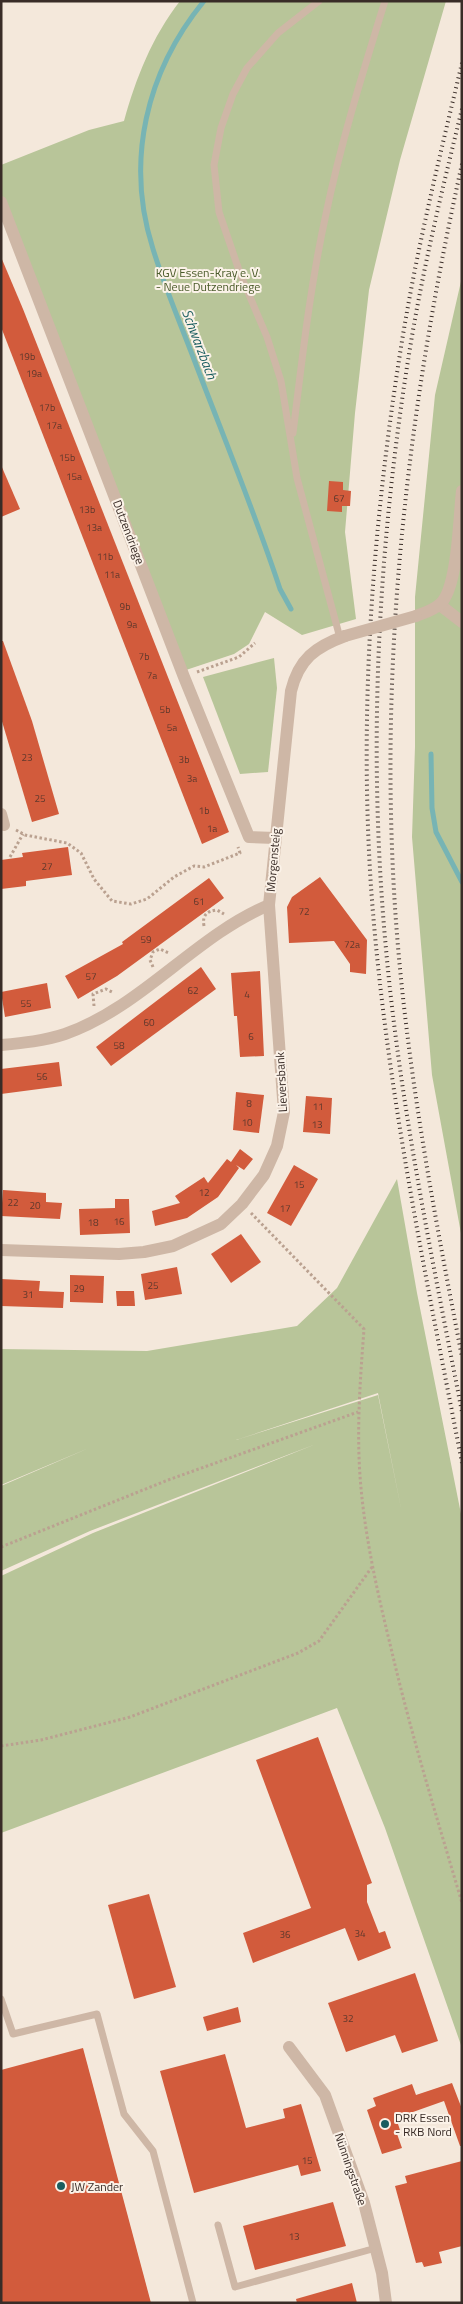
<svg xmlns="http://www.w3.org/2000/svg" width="463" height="2304" font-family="'Titillium Web',sans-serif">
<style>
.green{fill:#b8c599;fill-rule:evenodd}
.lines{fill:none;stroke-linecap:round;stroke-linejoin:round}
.stream{stroke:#77b4b4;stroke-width:5}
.building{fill:#d25b3c}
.path{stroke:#baa190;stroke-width:3;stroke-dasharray:2.5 2.5;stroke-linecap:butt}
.lane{stroke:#ceb7a6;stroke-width:7}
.street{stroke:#ceb7a6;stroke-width:12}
.rail{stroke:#392c27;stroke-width:4;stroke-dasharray:1 4;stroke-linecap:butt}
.street-bridge{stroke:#ceb7a6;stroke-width:12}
.poi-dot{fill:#195d5f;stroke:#fbf2e8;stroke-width:2}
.labels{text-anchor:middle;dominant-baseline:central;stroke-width:4;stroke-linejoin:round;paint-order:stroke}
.number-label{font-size:10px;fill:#5f382c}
.park-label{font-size:12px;fill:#495a29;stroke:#fbf2e8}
.street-label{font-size:12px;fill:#392c27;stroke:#fbf2e8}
.poi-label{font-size:12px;fill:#392c27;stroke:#fbf2e8;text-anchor:start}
.water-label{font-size:14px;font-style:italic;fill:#195d5f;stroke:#fbf2e8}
</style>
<rect width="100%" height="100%" fill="#f4e8db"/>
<g class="green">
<path d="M180,1H446L400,160L369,290L355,413L345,532L356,619L302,635L265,612L249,644L234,654L183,671L1,195V165L89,130L124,121C136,78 152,37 180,1Z"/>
<path d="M462,277V477L458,509L462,508V1239L432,1075L412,837L415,747V597L435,395Z"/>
<path d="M274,658L277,688L268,772L240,774L203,677Z"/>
<path d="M397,1179L417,1293L462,1519V2048L385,1828L337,1708L1,1833V1576L93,1533L316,1444L90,1531L1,1571V1486L89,1448L1,1485V1349L147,1351L297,1326L337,1288ZM378,1393L402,1513L378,1395L236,1440Z"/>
</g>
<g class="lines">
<g class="stream">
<path d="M204,1C146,72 125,161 153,249C165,288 181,325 195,362C224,438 255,513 280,589L291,609"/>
<path d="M431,754L432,808L436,832L462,882"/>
</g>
</g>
<g class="building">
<path d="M1,257L23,309L229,832L202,844L1,327Z"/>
<path d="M1,465L20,509L1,517Z"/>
<path d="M329,481L343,482V490L351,491L350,506H342V512L327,511Z"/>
<path d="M1,641H3L32,721L59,814L32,822L1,718Z"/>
<path d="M68,847L72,875L26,881V886L1,889V860L23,857L22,853Z"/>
<path d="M320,877L367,940L366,974L350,972V964L334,941L289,943L287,907L292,897Z"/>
<path d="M209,878L224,898L117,976L78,999L65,976L123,944L122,942Z"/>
<path d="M201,967L216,989L111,1066L96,1047Z"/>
<path d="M260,971L264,1056L240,1057L237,1016H234L231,973Z"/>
<path d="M47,983L51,1008L5,1017L1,992Z"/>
<path d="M59,1062L62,1086L1,1094V1069Z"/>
<path d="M236,1092L264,1095L259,1133L233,1130Z"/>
<path d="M306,1096L332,1098L330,1134L303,1132Z"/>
<path d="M240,1149L253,1159L244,1170L236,1165L239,1168L218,1197L187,1218L155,1226L152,1211L180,1203L175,1196L204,1177L208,1183L227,1159L231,1162Z"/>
<path d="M294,1165L318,1179L291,1226L267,1213Z"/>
<path d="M3,1190L46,1193V1202L62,1203L60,1219L1,1216Z"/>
<path d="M115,1199H129L130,1233L80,1235L79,1209L115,1208Z"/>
<path d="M241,1234L261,1262L231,1283L211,1254Z"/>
<path d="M177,1267L182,1294L145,1300L141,1274Z"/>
<path d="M70,1275L104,1276L103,1303L70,1302Z"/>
<path d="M1,1279L40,1281L39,1291L64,1292L63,1308L1,1306Z"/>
<path d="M116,1291H134L135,1306H117Z"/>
<path d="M318,1737L372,1883L367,1885V1902L379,1933L385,1931L391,1948L358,1961L345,1928L253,1963L243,1933L311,1908L256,1760Z"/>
<path d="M149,1894L176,1987L134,1999L108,1905Z"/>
<path d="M415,1973L438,2041L402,2053L395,2035L346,2052L328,2003Z"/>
<path d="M238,2007L241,2022L207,2031L203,2017Z"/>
<path d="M83,2048L151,2303H1V2070Z"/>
<path d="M225,2054L246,2128L285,2118L283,2109L301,2104L321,2171L301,2176L298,2165L194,2193L160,2071Z"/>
<path d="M452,2083L462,2109V2146H460L444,2101L396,2118L400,2130L396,2131L402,2148L382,2154L367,2110L376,2106L373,2098L412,2084L416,2095Z"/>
<path d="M462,2161V2246L439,2252L442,2263L424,2267L422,2262L416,2263L395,2186L407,2183L405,2176Z"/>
<path d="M333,2202L346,2246L255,2270L243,2226Z"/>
<path d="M352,2283L357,2303H297L296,2299Z"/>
</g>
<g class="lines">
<g class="path">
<path d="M197,672L239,657L255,643"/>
<path d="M16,830L25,835L67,843L81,853L94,879L112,901L131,904L147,899L174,877L194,866L204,867L240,853L238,847"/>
<path d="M10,857L23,834"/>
<path d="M204,926C202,915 207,911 217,910L224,914"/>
<path d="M153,967L150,960L153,952L160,949L169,953"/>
<path d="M94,1006L93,994L106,989L114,993"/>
<path d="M251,1213L364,1329C360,1382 356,1435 361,1488C366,1542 378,1595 391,1648C411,1734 437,1818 462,1903"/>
<path d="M1,1547L168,1480L358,1412"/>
<path d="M1,1746L41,1740L130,1717L298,1653L319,1641L372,1567"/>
</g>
<g class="lane">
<path d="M319,1L278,33L247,68L233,94L221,128L214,165L219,212L241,276L267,337L281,381L297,478L340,638"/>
<path d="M293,433C302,360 310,286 326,214C341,142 363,72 385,1"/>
<path d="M1,1999L13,2034L97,2014L124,2114L153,2151L193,2303"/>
<path d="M218,2225L235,2287L376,2248"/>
</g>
<g class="street">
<path d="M1,202L184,677L249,837L275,838"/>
<path d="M440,605L462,622"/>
<path d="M416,616C424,613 434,610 440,604C458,589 459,515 462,491"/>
<path d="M1,814L4,825"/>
<path d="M1,1045C23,1043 44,1041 65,1034C142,1007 195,936 269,905"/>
<path d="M1,1250L119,1254L144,1252L173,1246L221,1224L242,1204L264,1175L277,1146L284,1112L269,905L291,691C299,659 315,647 345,636"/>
<path d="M289,2047L325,2095L364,2203L382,2273L386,2303"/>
</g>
<g class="rail">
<path d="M462,63C440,155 417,248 402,341C373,521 359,705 371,887C385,1082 425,1272 462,1463"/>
<path d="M462,109C443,186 424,264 411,342C378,541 367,747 386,949C400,1105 432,1258 462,1412"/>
<path d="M462,164C409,402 380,646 394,891C403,1048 432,1203 462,1357"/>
</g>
<path class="street-bridge" d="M345,636L416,616"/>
</g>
<g class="poi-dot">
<circle cx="385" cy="2124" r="5"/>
<circle cx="61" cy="2186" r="5"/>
</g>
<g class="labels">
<g class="number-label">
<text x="27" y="356">19b</text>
<text x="34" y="373">19a</text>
<text x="47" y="407">17b</text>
<text x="54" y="425">17a</text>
<text x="67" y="457">15b</text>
<text x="74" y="476">15a</text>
<text x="339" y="498">67</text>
<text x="87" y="509">13b</text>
<text x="94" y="527">13a</text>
<text x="105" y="556">11b</text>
<text x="112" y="574">11a</text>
<text x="125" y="606">9b</text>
<text x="132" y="624">9a</text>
<text x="144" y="656">7b</text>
<text x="152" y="675">7a</text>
<text x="165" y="709">5b</text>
<text x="172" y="727">5a</text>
<text x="27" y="757">23</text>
<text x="184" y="759">3b</text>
<text x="192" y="778">3a</text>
<text x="40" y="798">25</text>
<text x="204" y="810">1b</text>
<text x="212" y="828">1a</text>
<text x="47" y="866">27</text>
<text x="199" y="901">61</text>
<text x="304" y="911">72</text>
<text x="146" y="939">59</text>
<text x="352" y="944">72a</text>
<text x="91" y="976">57</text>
<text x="193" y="990">62</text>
<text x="247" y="994">4</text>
<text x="26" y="1003">55</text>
<text x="149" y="1022">60</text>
<text x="251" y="1036">6</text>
<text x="119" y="1045">58</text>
<text x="42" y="1076">56</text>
<text x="249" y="1103">8</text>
<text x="318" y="1106">11</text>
<text x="247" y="1122">10</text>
<text x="317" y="1124">13</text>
<text x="299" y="1184">15</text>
<text x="204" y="1192">12</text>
<text x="13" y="1202">22</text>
<text x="35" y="1205">20</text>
<text x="285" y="1208">17</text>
<text x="119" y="1221">16</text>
<text x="93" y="1222">18</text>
<text x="153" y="1285">25</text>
<text x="79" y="1288">29</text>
<text x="28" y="1294">31</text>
<text x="360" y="1933">34</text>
<text x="285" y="1934">36</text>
<text x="348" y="2018">32</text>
<text x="307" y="2160">15</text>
<text x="294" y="2236">13</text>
</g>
<g class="park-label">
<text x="208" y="272">KGV Essen-Kray e. V.<tspan x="208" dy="14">- Neue Dutzendriege</tspan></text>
</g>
<g class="street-label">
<text transform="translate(129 532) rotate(69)">Dutzendriege</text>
<text transform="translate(273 860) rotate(-85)">Morgensteig</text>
<text transform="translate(281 1082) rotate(-93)">Lieversbank</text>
<text transform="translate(351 2169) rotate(71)">Nünningstraße</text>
</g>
<g class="poi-label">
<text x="395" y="2117">DRK Essen<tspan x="395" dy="14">- RKB Nord</tspan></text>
<text x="71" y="2186">JW Zander</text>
</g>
<g class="water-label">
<text transform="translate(200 344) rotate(69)">Schwarzbach</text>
</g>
</g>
<rect width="463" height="2304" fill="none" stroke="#392c27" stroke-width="5"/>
</svg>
